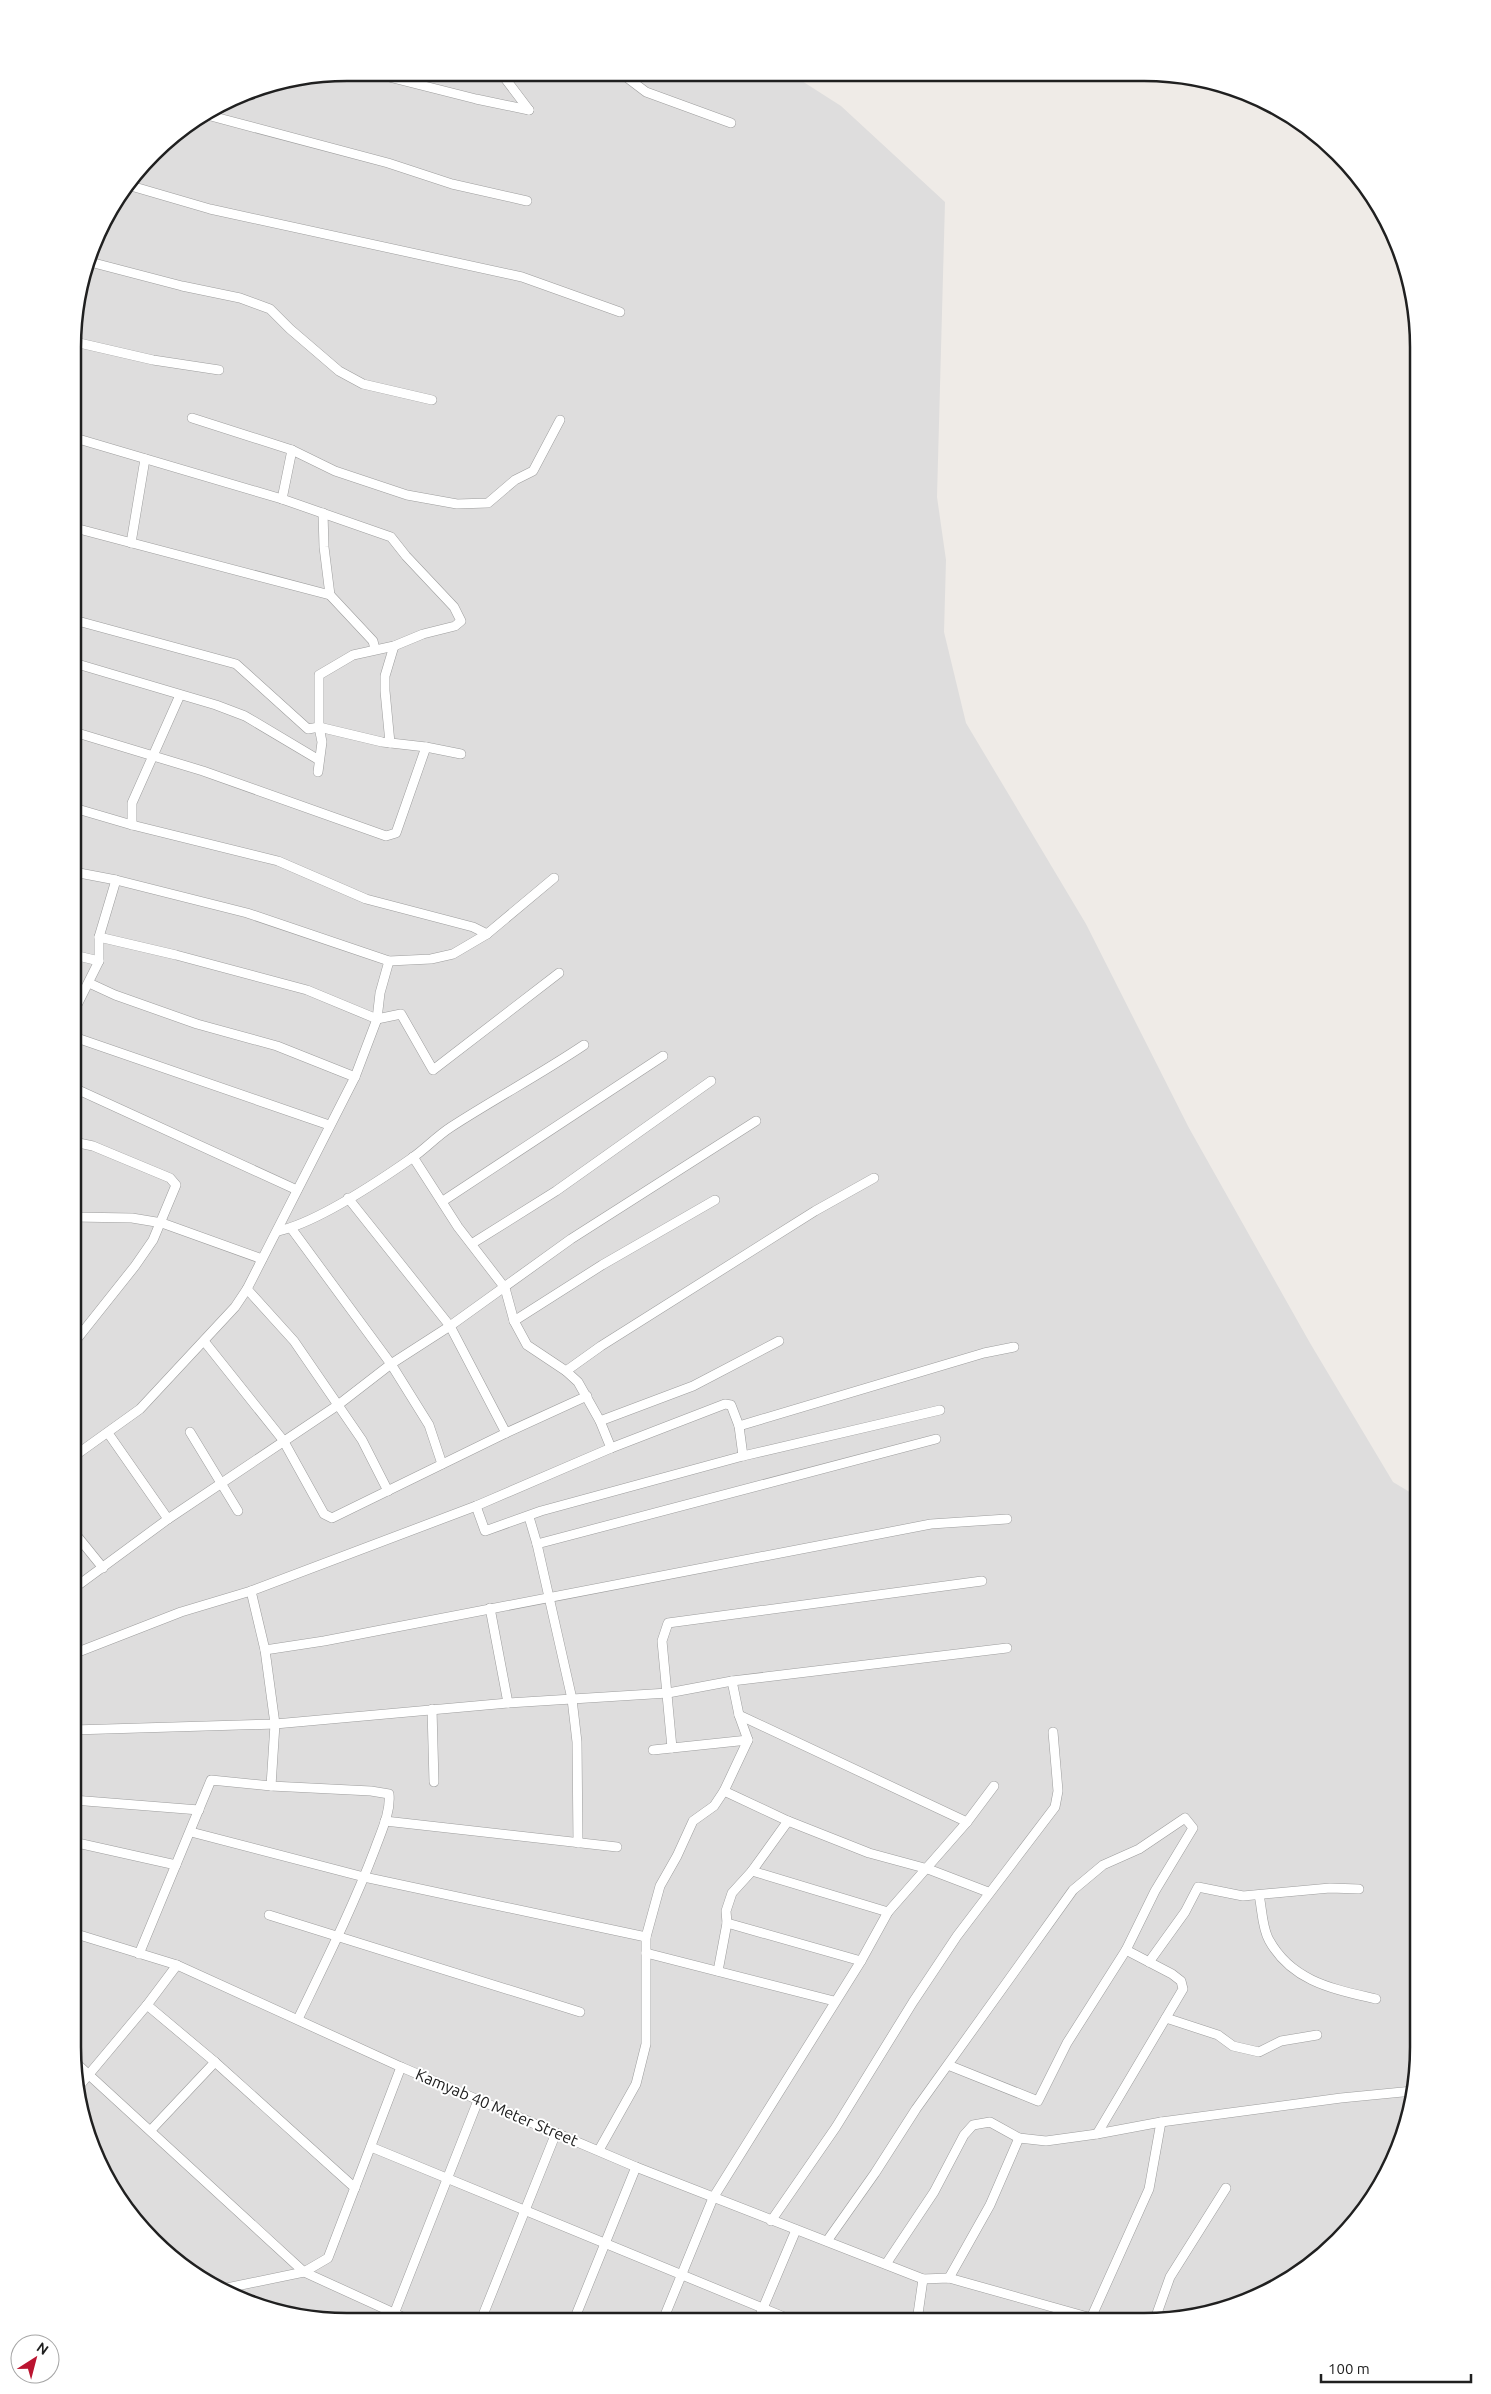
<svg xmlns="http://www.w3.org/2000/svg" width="1491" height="2394" font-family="Ubuntu,sans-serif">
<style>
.residential{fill:#dedddd}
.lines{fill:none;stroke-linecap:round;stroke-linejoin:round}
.street-casing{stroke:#9d9d9d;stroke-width:10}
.street{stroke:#fff;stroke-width:9}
.labels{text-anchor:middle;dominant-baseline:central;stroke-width:4;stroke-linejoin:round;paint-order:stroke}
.street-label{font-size:16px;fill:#202020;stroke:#fff}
.rim{fill:none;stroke:#202020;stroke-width:2.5}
</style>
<rect width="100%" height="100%" fill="#efebe7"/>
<path class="residential" d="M347,73L791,74L841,106L945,202L937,497L946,560L944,632L966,723L1086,924L1189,1128L1310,1343L1393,1482L1418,1497V2065L1404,2136L1362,2214L1311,2265L1249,2301L1144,2321L311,2319L242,2301L180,2265L129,2214L93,2152L73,2047L75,311L101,225L166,141L242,93Z"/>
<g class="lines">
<g class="street-casing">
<g id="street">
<path d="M373,73L476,99L529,110"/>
<path d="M501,73L529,110"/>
<path d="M621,73L646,92L731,123"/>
<path d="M207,115L388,163L452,184L527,201"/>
<path d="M131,186L210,209L522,277L620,312"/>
<path d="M90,262L182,286L240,298L270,309L290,329L339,371L363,384L432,400"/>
<path d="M75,342L153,360L219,370"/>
<path d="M192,418L292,450L335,471L407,495L457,504L488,503L515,480L533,471L560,420"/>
<path d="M282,499L292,450"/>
<path d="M323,513L324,547L330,595"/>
<path d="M75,528L330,595L373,641L375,649"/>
<path d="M131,543L145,459"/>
<path d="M74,620L236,664L308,729L319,727V675L353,655L394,646L423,634L455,626L461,621L454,607L406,556L391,537L282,499L75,438"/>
<path d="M74,663L216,705L245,716L319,760"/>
<path d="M74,732L203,771L386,836L396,833L426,747"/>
<path d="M390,743L385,691V676L394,646"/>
<path d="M318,772L322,742L319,727L382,742L426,747L461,754"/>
<path d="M74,808L132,825L278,861L366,899L473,927L487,934"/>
<path d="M132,825V803L180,695"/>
<path d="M74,872L116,880L247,913L389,961L431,959L453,954L487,934L554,878"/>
<path d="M99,937L176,955L307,990L377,1019L401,1014L433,1070L559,973"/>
<path d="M74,955L99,961"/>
<path d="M89,983L115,995L197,1024L277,1046L355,1077"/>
<path d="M74,1011L99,961V937L116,880"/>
<path d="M74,1037L329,1125"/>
<path d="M74,1088L297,1190"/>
<path d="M413,1157L458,1227L505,1288L514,1321L527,1345L566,1371L578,1382L600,1421L611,1448"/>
<path d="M348,1198L450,1326L506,1433"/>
<path d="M443,1201L663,1056"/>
<path d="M74,1217L132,1218L162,1223L262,1259"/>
<path d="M291,1228L391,1364L429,1425L442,1464"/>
<path d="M278,1231C316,1223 379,1181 412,1158C425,1149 437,1136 451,1127C494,1099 541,1074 584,1045"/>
<path d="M473,1243L556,1191L711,1081"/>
<path d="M247,1289L294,1341L362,1440L388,1491"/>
<path d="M514,1321L602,1265L715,1200"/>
<path d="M204,1341L283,1440L324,1514L332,1518L506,1433L587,1396"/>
<path d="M73,1344L135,1266L153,1240L176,1185L170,1178L93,1146L74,1142"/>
<path d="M566,1371L601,1346L815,1211L874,1178"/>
<path d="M600,1421L693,1386L779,1341"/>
<path d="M739,1426L984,1353L1014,1347"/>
<path d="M190,1432L238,1511"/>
<path d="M108,1433L168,1519"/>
<path d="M73,1457L140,1409L235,1307L247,1289L355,1077L377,1019L380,993L389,961"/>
<path d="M476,1506L485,1531L541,1511L743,1456L940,1410"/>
<path d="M529,1517L537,1544L572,1699L577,1742L578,1843"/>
<path d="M73,1531L103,1568"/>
<path d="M537,1544L936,1439"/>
<path d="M73,1589L168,1519L338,1405L391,1364L450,1326L571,1239L756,1121"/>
<path d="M251,1591L265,1650L275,1724L271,1786"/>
<path d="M490,1608L508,1703"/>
<path d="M265,1650L324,1641L931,1524L1007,1519"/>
<path d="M73,1654L181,1612L251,1591L476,1506L611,1448L725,1404L731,1405L739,1426L743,1456"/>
<path d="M432,1709L434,1782"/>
<path d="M739,1715L967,1822"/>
<path d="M73,1730L275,1724L508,1703L668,1693L732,1681L1007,1648"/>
<path d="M672,1748L662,1641L668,1623L982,1581"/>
<path d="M653,1750L748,1740"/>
<path d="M724,1791L788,1821L869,1853L928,1869L988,1892"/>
<path d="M73,1800L199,1810"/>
<path d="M385,1821L617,1847"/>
<path d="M191,1832L364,1877L646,1937"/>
<path d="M73,1842L176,1865"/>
<path d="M752,1871L888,1912"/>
<path d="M1259,1895C1262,1908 1262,1928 1269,1940C1292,1982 1334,1989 1376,1999"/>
<path d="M269,1915L580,2012"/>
<path d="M727,1923L861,1961"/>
<path d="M73,1933L177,1965L401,2067L636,2167L923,2279L949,2278L1102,2321"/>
<path d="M646,1953L834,2001"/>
<path d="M139,1954L211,1780L271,1786L371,1791L389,1794C391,1812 381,1832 375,1849C353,1907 325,1963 298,2019"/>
<path d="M1149,1962L1185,1912L1198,1887L1243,1896L1330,1888L1359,1889"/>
<path d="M718,1971L727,1923L726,1911L732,1893L752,1871L788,1821"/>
<path d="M147,2005L215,2062L355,2188"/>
<path d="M1166,2018L1218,2035L1233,2046L1259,2052L1281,2041L1317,2035"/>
<path d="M76,2063L304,2272L407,2319"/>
<path d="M80,2085L147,2005L177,1965"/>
<path d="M151,2130L215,2062"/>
<path d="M1097,2134L1183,1989L1181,1981L1172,1974L1126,1950"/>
<path d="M371,2147L794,2321"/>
<path d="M599,2150L636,2084L646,2044V1937L660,1886L677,1856L693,1821L714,1806L724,1791L748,1740L739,1715L732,1681"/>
<path d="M771,2221L836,2127L913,2002L957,1936L1055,1807L1058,1791L1053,1732"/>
<path d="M827,2241L875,2173L916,2109L1073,1890L1103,1865L1139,1849L1185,1818L1193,1828L1155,1891L1126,1950L1067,2043L1038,2101L948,2065"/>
<path d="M886,2264L934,2192L964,2135L973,2125L990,2122L1019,2138L1046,2141L1097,2134L1161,2122L1341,2098L1413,2091"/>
<path d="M949,2278L990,2205L1019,2138"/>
<path d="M222,2289L304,2272L328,2258L401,2067"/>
<path d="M394,2314L479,2098"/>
<path d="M1091,2318L1149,2189L1161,2122"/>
<path d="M1155,2319L1170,2277L1226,2188"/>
<path d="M481,2320L556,2133"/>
<path d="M574,2320L636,2167"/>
<path d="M663,2320L713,2198L861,1961L888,1912L967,1822L994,1786"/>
<path d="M758,2320L796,2230"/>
<path d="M917,2321L923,2279"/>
</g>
</g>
<use href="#street" class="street"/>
</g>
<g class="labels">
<g class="street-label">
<text transform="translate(497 2107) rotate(23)">Kamyab 40 Meter Street</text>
</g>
</g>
<path d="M0 0H1491V2394H0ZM347 81H1144A266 266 0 0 1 1410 347V2047A266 266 0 0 1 1144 2313H347A266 266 0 0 1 81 2047V347A266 266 0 0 1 347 81Z" fill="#fff" fill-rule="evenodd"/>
<path class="rim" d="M347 81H1144A266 266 0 0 1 1410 347V2047A266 266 0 0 1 1144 2313H347A266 266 0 0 1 81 2047V347A266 266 0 0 1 347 81Z"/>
<g transform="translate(35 2359) rotate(36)"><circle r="24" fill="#ffffff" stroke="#a6a6a6"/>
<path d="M0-4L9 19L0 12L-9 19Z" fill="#bb1430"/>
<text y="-8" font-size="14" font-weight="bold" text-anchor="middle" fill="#202020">N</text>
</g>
<path d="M1321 2374v8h150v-8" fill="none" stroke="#202020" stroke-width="2.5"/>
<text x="1328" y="2374" font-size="15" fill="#202020" stroke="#ffffff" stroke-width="4" paint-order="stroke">100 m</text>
</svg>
